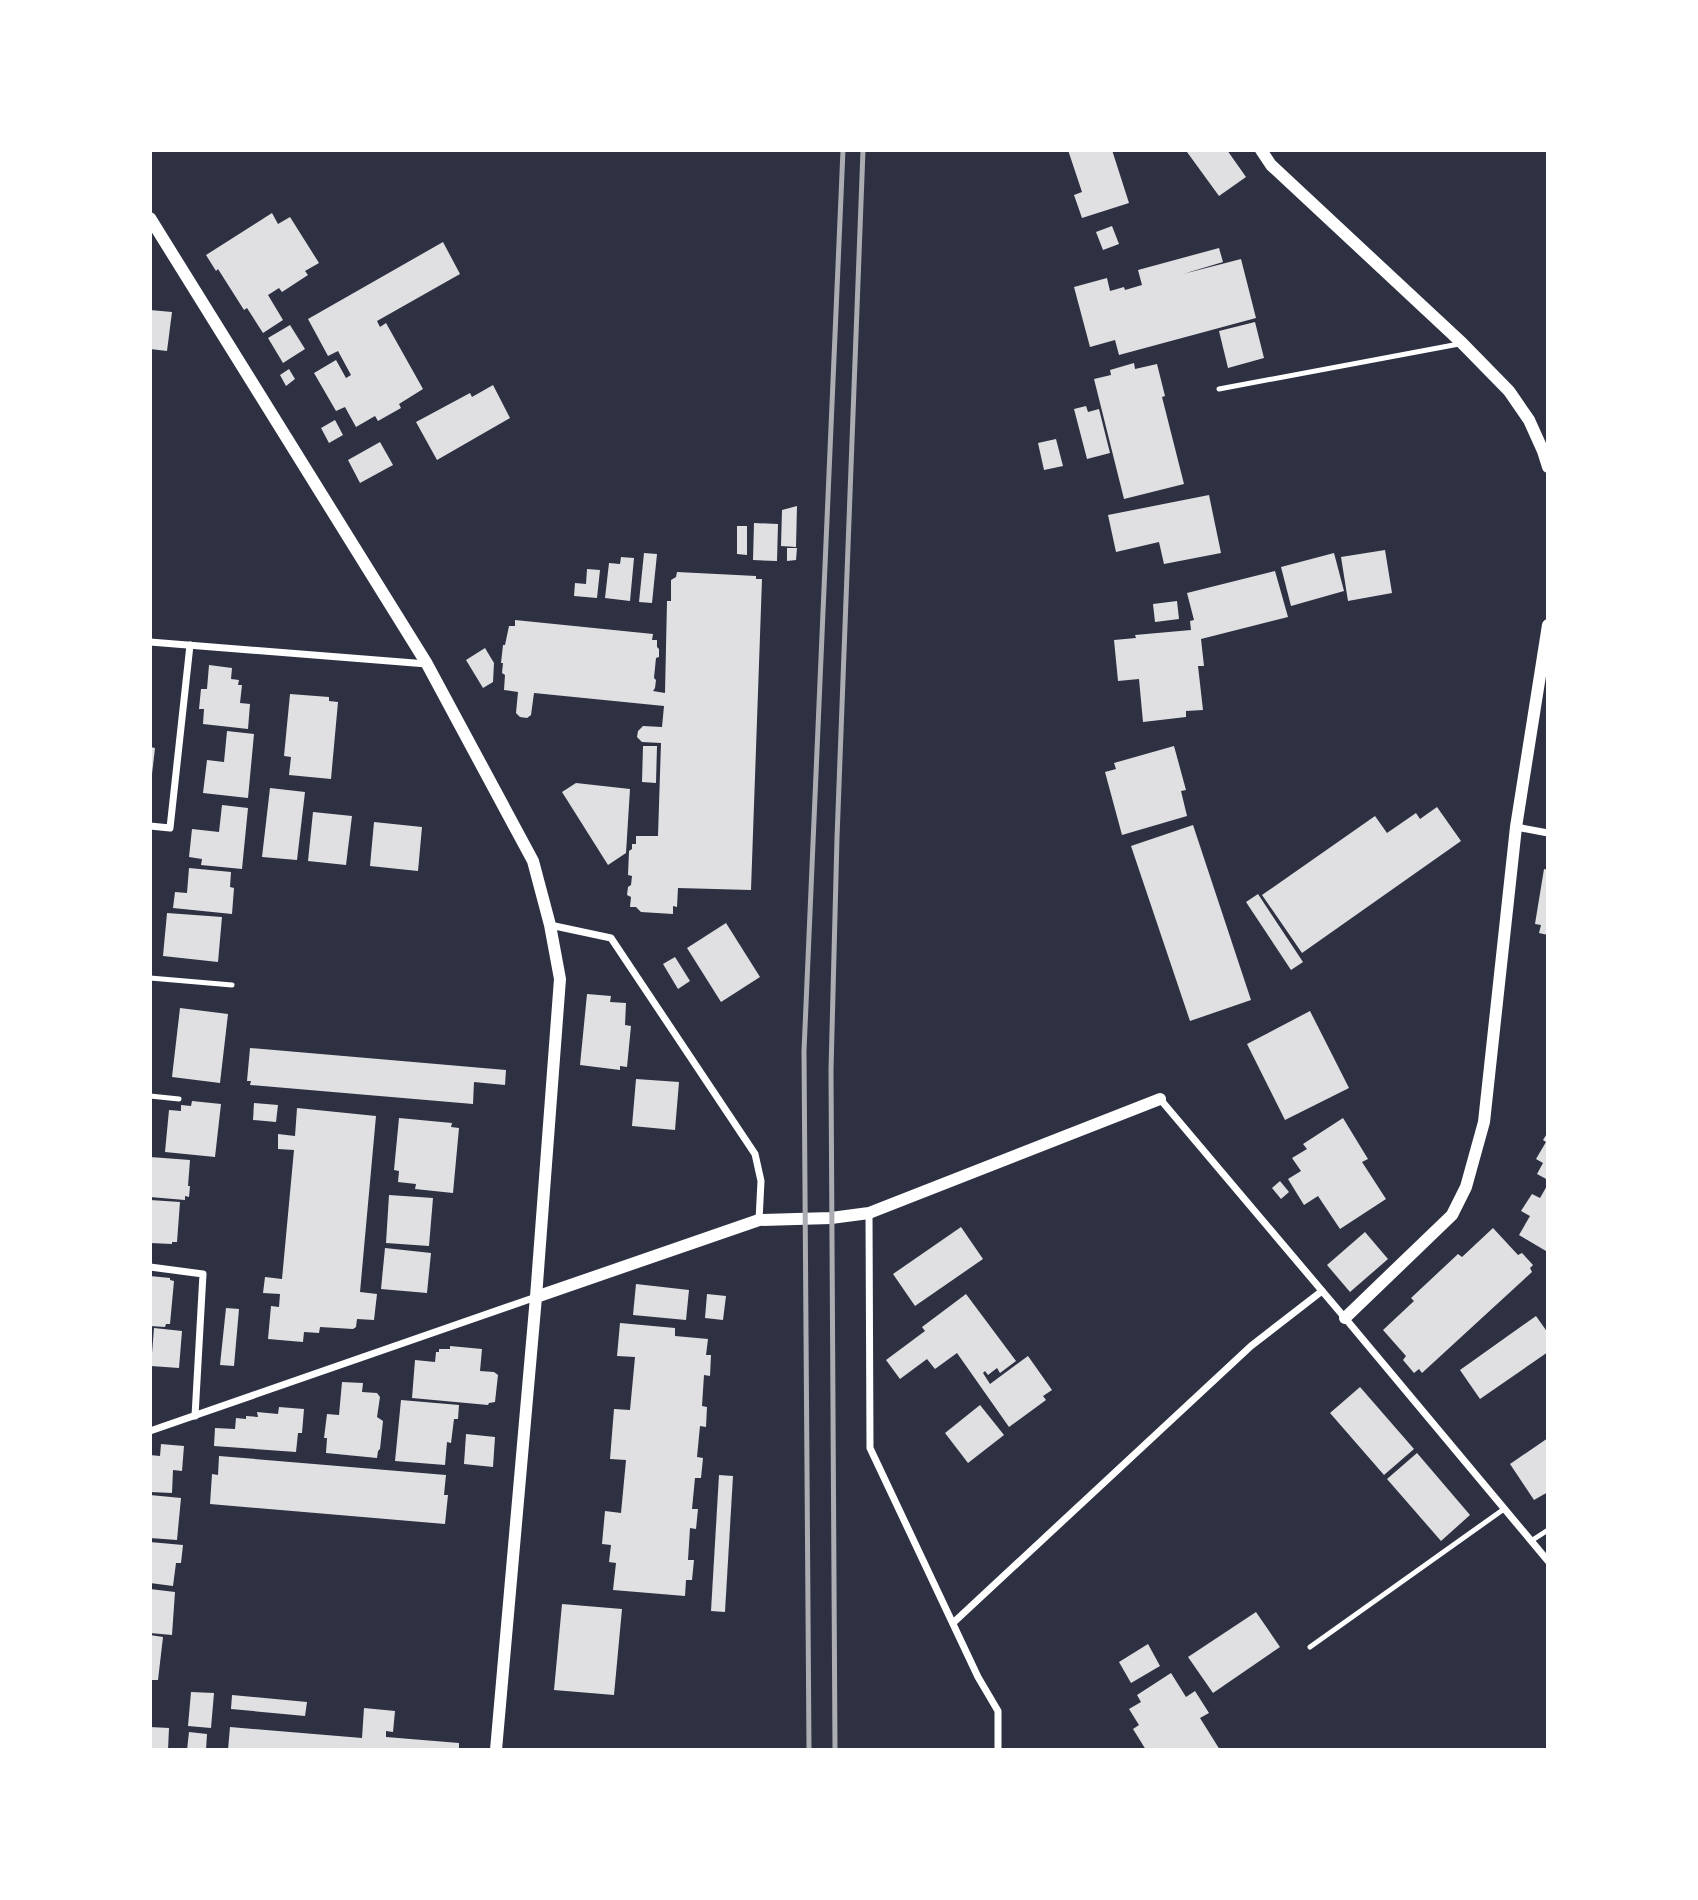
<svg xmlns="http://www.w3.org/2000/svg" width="1698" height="1900" font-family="'Source Serif 4',serif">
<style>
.building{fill:#e0e0e3}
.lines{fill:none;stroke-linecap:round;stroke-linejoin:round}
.service{stroke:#fff;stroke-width:5}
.minor{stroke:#fff;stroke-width:7}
.tertiary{stroke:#fff;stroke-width:12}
.rail{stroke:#abadb3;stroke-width:5}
</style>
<rect width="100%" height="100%" fill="#2d3142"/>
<g class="building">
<path d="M1068,150H1112L1129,203L1082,218L1074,195L1082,192Z"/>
<path d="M1189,150H1227L1246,177L1219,196L1187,152Z"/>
<path d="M272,213L278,224L290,217L319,263L305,271L308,275L282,292L279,288L268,295L283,320L263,333L247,308L244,310L218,269L216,271L206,255Z"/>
<path d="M1112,226L1119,244L1103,250L1096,232Z"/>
<path d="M443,242L460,274L377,321L380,327L386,323L423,389L399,404L401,408L378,421L375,416L356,427L345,407L336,411L314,373L336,360L346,378L351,375L338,351L328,356L308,319Z"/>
<path d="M1219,248L1223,262L1183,274L1241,259L1256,318L1119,355L1115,340L1090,347L1074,287L1107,278L1110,291L1124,287L1125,290L1142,285L1138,270Z"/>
<path d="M150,310L172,312L167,351L150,349Z"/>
<path d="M1255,322L1264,358L1228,368L1219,331Z"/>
<path d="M290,325L305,349L283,363L268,338Z"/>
<path d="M1134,363L1135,369L1157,364L1165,396L1162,397L1184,484L1124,499L1094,379L1111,375L1110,370Z"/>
<path d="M289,369L295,379L286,386L280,375Z"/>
<path d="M493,385L510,418L437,460L416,422L470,393L472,397Z"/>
<path d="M1086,406L1088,412L1099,409L1110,453L1087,459L1074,409Z"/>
<path d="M335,420L343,435L329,443L321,428Z"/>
<path d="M1056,439L1063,466L1044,470L1038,443Z"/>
<path d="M380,442L393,465L360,483L348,460Z"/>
<path d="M1209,495L1221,553L1164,564L1159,542L1116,552L1108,515Z"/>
<path d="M797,506L796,547L781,546L782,510Z"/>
<path d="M754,523L778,524L777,561L753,560Z"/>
<path d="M737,526H747V555L737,554Z"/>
<path d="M787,548H797L796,560L787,561Z"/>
<path d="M1385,550L1392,593L1348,601L1341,557Z"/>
<path d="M644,553L657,554L652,603L639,602Z"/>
<path d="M1334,553L1344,591L1291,606L1281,567Z"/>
<path d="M621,557L634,558L630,601L605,598L609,563L620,564Z"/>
<path d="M587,569L600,570L597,598L574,596L575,583L586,584Z"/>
<path d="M1275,571L1288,617L1201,639L1204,666H1198L1203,710L1186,711V717L1143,722L1139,679L1118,681L1114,640L1136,638L1135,635L1191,630L1190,621L1194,620L1187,593Z"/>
<path d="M677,572L756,576V579H762L751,890L678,888L677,907L673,906V914L641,912L636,907H630L631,897L627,895L628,887L631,885L632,876L628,875L629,851L632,849V844H636V836H658L661,743L642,742L637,737L638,731L643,726L662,727L664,706L534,693L531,715L527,718L520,717L516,713L518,692L504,690L505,675L502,673L503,663H501L503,645H505L509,626H515V620L653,634L652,640H657V647L659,649V657L656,658L654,678L656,680L655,688L653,691L665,693L667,601H671V580L676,577Z"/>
<path d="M1177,601L1179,619L1155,622L1153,604Z"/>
<path d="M485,648L494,663L493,682L483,688L466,660Z"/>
<path d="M209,665L232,668L231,679L239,680L238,685H242L240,703L250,704L248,729L203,724L204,709H199L201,689H207Z"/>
<path d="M290,694L329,697V701L338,702L331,779L289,775L291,757L284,756Z"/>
<path d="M227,731L254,734L248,798L203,793L207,760L224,762Z"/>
<path d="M643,746H657L656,783L642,782Z"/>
<path d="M1174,746L1186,790L1181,791L1187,816L1122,835L1105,772L1116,769L1114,763Z"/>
<path d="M150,747L155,748L152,774H150Z"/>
<path d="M576,783L630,789L626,853L608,865L562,792Z"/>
<path d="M270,788L305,792L297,860L262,857Z"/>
<path d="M222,805L248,808L242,869L201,865L202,859L189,857L192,829L219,832Z"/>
<path d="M1437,807L1461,841L1302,953L1262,895L1375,816L1387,833L1416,813L1420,819Z"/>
<path d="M313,812L352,816L346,865L308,861Z"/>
<path d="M374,822L422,827L418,871L370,866Z"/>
<path d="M1193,825L1251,1000L1190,1021L1131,846Z"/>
<path d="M189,868L231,872L230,887L234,888L232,914L173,908L175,892L187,893Z"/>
<path d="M1544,869L1548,870V935L1539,933L1541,925L1535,924Z"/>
<path d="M1258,894L1303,962L1291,970L1246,902Z"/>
<path d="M167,913L222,917L218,962L163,956Z"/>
<path d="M726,923L760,977L721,1002L687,948Z"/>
<path d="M675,957L690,981L678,989L663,964Z"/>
<path d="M587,994L611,996L610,1002L626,1003L625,1025L631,1026L627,1067L620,1066V1070L580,1065Z"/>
<path d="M180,1008L228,1014L220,1083L172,1077Z"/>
<path d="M1310,1011L1349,1088L1285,1120L1247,1044Z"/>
<path d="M250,1048L506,1070L505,1085L474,1082L473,1104L250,1085L251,1081H247Z"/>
<path d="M636,1079L679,1082L675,1130L632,1126Z"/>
<path d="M192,1101L221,1104L215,1157L165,1152L169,1110L181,1111V1105L191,1106Z"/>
<path d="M254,1103L278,1105L276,1122L253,1120Z"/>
<path d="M297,1108L376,1116L360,1292L377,1294L374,1320L357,1319L356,1327L353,1329L320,1327L319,1333L304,1332L303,1342L268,1339L271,1306L279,1307L280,1294L263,1293L265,1277L282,1279L294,1150L278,1149V1134L295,1136Z"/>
<path d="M399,1118L452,1123L451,1127L459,1128L453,1193L415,1189L416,1184L398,1182L399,1171L394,1170Z"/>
<path d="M1343,1118L1368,1159L1362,1162L1386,1199L1340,1229L1318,1196L1304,1205L1288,1179L1301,1171L1292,1158L1307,1149L1303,1144Z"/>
<path d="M1548,1132V1180L1537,1174L1543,1163L1536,1159L1546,1142L1543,1140Z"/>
<path d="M150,1157L190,1160L188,1186H190L189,1197L185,1196V1200L150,1197Z"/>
<path d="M1280,1181L1289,1192L1281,1199L1272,1188Z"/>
<path d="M1548,1184V1249L1546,1251L1519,1235L1530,1216L1521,1211L1532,1194L1540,1198Z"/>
<path d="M389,1195L433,1198L429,1246L386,1243Z"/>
<path d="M150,1200L180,1202L177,1242H172V1244L150,1243Z"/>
<path d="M961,1227L983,1259L915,1306L893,1274Z"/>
<path d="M1493,1228L1518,1255L1522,1253L1533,1265L1530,1268L1532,1272L1422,1373L1419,1369L1414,1373L1403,1360L1406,1356L1383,1330L1414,1301L1411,1298L1458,1254L1462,1257Z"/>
<path d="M1365,1232L1388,1259L1350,1292L1327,1265Z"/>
<path d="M385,1248L431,1253L427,1293L381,1289Z"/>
<path d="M150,1276L170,1278V1280L174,1281L170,1324H166L165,1327L150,1326Z"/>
<path d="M636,1284L689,1290L686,1320L633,1315Z"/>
<path d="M707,1294L726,1296L723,1320L705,1318Z"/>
<path d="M966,1294L1016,1361L1000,1373L997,1368L988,1375L985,1371L983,1373L990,1384L1028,1356L1052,1390L1043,1396L1046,1400L1009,1427L957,1353L935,1369L927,1359L900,1379L886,1360L925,1331L922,1327Z"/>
<path d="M226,1308L239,1309L234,1366L220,1365Z"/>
<path d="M1536,1316L1548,1333V1352L1480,1399L1460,1370Z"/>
<path d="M620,1323L675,1328V1336L708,1339L706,1355H711L710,1376L704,1375L702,1406L707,1407L706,1427L700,1426L697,1457L703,1458L701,1478H695L692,1509H698L696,1529L690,1528L688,1560H694L692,1580H686L685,1596L613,1590L616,1563L609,1562L611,1545L602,1544L605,1511L621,1513L626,1460L610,1459L614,1409L630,1410L635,1357L617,1356Z"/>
<path d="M154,1328L182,1331L179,1368L151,1366Z"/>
<path d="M450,1346L482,1349L480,1371L494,1372L498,1375L495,1402L489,1403L488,1405L412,1398L415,1360L435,1362L436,1352H439V1349H450Z"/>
<path d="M342,1382L363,1383L362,1392L377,1393L380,1397L377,1417L383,1421L380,1449L378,1451L377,1458L326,1453L327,1438H324L327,1414L339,1415Z"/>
<path d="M1360,1387L1414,1449L1384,1475L1330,1413Z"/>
<path d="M401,1400L459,1405L458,1419H454L451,1443L447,1442L445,1465L395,1461Z"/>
<path d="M980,1405L1004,1435L968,1463L945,1433Z"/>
<path d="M279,1407L304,1409L302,1433H298L296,1452L214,1446L215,1428L235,1429L236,1418L246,1419V1416L258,1417L257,1412L278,1414Z"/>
<path d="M466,1434L495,1437L493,1467L464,1464Z"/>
<path d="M1548,1438V1492L1534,1500L1510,1464Z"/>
<path d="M161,1444L184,1446L182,1471L173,1470L172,1493L150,1492V1455L160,1456Z"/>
<path d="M1417,1453L1470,1515L1441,1541L1387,1479Z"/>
<path d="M219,1456L446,1475L444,1495H448L445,1524L210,1504L212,1474L218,1475Z"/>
<path d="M719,1475L733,1476L725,1612L711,1611Z"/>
<path d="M150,1495L181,1498L177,1540L150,1538Z"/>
<path d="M150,1542L183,1545L181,1563H176L173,1586L150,1583Z"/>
<path d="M150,1589L175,1592L172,1635L150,1633Z"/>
<path d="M562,1604L622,1609L614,1695L554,1690Z"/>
<path d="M1256,1612L1280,1647L1213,1693L1188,1657Z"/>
<path d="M150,1635L163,1637L158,1680H150Z"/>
<path d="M1148,1644L1160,1666L1131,1683L1119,1662Z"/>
<path d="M1171,1673L1186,1697L1195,1691L1209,1713L1200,1718L1220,1750H1146L1133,1729L1139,1725L1129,1709L1141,1702L1137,1695Z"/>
<path d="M191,1692L214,1693L211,1728L188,1726Z"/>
<path d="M232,1695L307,1702L305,1716L231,1709Z"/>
<path d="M364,1708L395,1711L393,1732L386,1731V1737L459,1743V1750H228L230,1727L362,1738Z"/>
<path d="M150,1727L169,1728L168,1750H150Z"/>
<path d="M189,1732L207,1734L206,1750H187Z"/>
</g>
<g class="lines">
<g class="service">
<path d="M1219,389L1459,344"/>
<path d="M150,978L232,985"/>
<path d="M150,1096L179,1099"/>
<path d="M1531,1541L1548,1530"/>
<path d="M1310,1647L1504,1509"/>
</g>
<g class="minor">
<path d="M150,642L427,664"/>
<path d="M150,826L170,828L190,645"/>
<path d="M1516,827L1548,833"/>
<path d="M550,925L611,938L755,1154L761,1181L759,1220"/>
<path d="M1160,1099L1345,1318L1548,1561"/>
<path d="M869,1213L870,1448L978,1677L998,1711V1750"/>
<path d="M150,1267L203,1274L195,1416"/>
<path d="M150,1431L536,1297"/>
<path d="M953,1623L1251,1346L1322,1291"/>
</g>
<g class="tertiary">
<path d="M1261,150L1271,165L1462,343L1509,391L1529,420L1543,451L1548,467"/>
<path d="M150,218L427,664L533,861L550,925L560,979L536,1297L496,1750"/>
<path d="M536,1297L759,1220L831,1218L869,1213L1160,1099"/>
<path d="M1345,1318L1452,1215L1466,1187L1484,1122L1516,827L1548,625"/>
</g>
<g class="rail">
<path d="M809,1750L804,1051L843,150"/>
<path d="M835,1750L831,1070L837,838L863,150"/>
</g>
</g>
<rect width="1698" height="1900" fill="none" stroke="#ffffff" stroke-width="304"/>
</svg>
